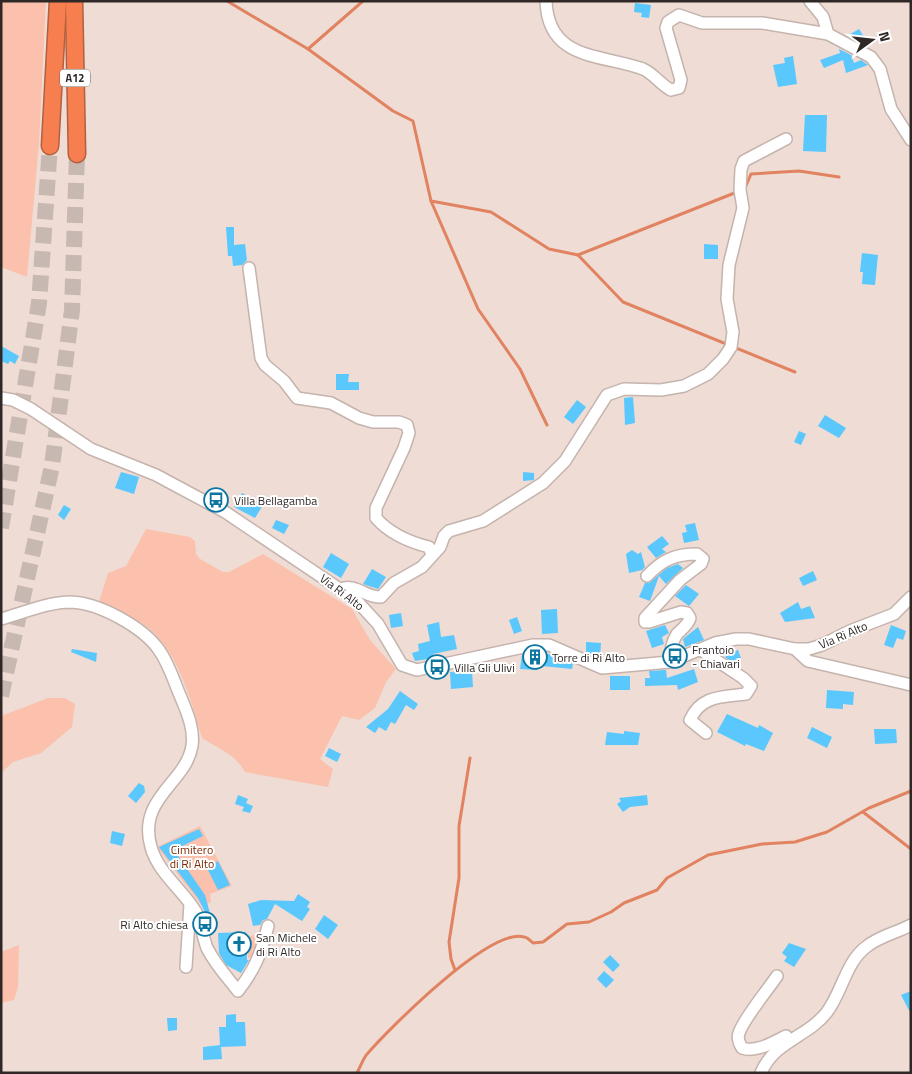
<svg xmlns="http://www.w3.org/2000/svg" width="912" height="1074" font-family="'Titillium Web',sans-serif">
<style>
.green{fill:#fbc1ac}
.lines{fill:none;stroke-linecap:round;stroke-linejoin:round}
.stream{stroke:#e18360;stroke-width:3}
.building{fill:#5ac7fd}
.highway-tunnel{stroke:#c8b8b2;stroke-width:16;stroke-dasharray:16 8;stroke-linecap:butt}
.minor-casing{stroke:#c5b3ad;stroke-width:14}
.highway-casing{stroke:#b16040;stroke-width:19}
.minor{stroke:#fff;stroke-width:11}
.highway{stroke:#f77e4e;stroke-width:16}
.labels{text-anchor:middle;dominant-baseline:central;stroke-width:4;stroke-linejoin:round;paint-order:stroke}
.shield{fill:#fff;stroke:#6d6867;stroke-width:1}
.shield-label{font-size:11px;font-weight:bold;fill:#2f2826}
.poi-label{font-size:12px;fill:#2f2826;stroke:#fff;text-anchor:start}
.street-label{font-size:12px;fill:#2f2826;stroke:#fff}
.park-label{font-size:12px;fill:#7c2800;stroke:#fff}
</style>
<rect width="100%" height="100%" fill="#eedcd5"/>
<g class="green">
<path d="M1,1H46L39,143L27,277L1,267Z"/>
<path d="M146,529L190,537L195,541L196,554L200,559L223,572H229L263,554L352,609L370,640L396,669L386,682L375,708L359,720L342,716L320,759L333,769L328,787L245,772C235,754 219,749 202,738C191,701 177,646 143,624C130,615 113,609 99,602L108,573L126,566Z"/>
<path d="M48,698H65L75,704L72,727L41,753L13,762L1,773V716Z"/>
<path d="M200,826L232,886L210,894L211,902L202,906L157,847Z"/>
<path d="M264,934L258,956L248,958V936Z"/>
<path d="M19,945L18,987L14,1000L1,1003V952Z"/>
</g>
<g class="lines">
<g class="stream">
<path d="M227,1L308,49L393,111L413,121L431,201L491,212L549,249L578,255L737,192"/>
<path d="M308,49L363,1"/>
<path d="M745,188L751,174L799,171L839,177"/>
<path d="M431,201L478,309L520,369L547,425"/>
<path d="M578,255L623,302L795,372"/>
<path d="M863,812L911,849"/>
<path d="M455,970L451,959L449,942L459,878V826L470,758"/>
<path d="M357,1073C361,1066 363,1058 368,1053C390,1028 490,927 524,937C527,937 531,941 533,943L543,942L567,924L589,922L611,912L624,903L657,890L667,878L708,855L762,844L795,842L827,832L869,808L911,791"/>
</g>
</g>
<g class="building">
<path d="M635,3L651,5L649,18L641,17L642,13L634,12Z"/>
<path d="M859,29L864,37L857,41L847,36Z"/>
<path d="M839,49L851,55L854,63L861,60L868,65L846,73L843,60L824,68L820,60L840,53Z"/>
<path d="M793,56L797,84L778,87L773,65L785,63L784,58Z"/>
<path d="M805,115H827L826,152L803,151Z"/>
<path d="M226,227H234V245L245,244L247,260L242,265L233,266L232,256H228Z"/>
<path d="M704,244L718,245V259H704Z"/>
<path d="M862,253L878,255L875,285L862,284L863,272H860Z"/>
<path d="M1,346L19,356L15,364L10,361L8,364L1,361Z"/>
<path d="M336,374H349L348,382H359V390H336Z"/>
<path d="M633,397L635,423L625,425L624,398Z"/>
<path d="M577,400L586,407L573,424L564,417Z"/>
<path d="M825,415L846,428L839,438L818,426Z"/>
<path d="M799,431L806,434L801,445L794,442Z"/>
<path d="M121,472L139,477L134,494L115,488Z"/>
<path d="M523,472L534,473V480L523,481Z"/>
<path d="M242,493L263,505L255,518L234,507Z"/>
<path d="M64,505L71,509L64,520L58,515Z"/>
<path d="M276,520L289,525L284,534L272,528Z"/>
<path d="M695,523L699,540L684,543L682,533L687,532L685,525Z"/>
<path d="M662,536L669,544L662,549L666,552L656,558L647,547Z"/>
<path d="M632,550L638,554L641,552L645,567L642,570L629,573L626,554Z"/>
<path d="M331,553L349,564L341,578L323,567Z"/>
<path d="M678,564L683,568L666,584L659,576L650,601L639,597L645,583H649L667,568Z"/>
<path d="M372,569L386,577L378,589L363,584Z"/>
<path d="M813,571L817,580L803,586L799,578Z"/>
<path d="M686,585L699,594L689,606L675,596Z"/>
<path d="M798,602L801,609L810,606L815,618L785,622L780,613Z"/>
<path d="M557,609L558,633L542,634L541,610Z"/>
<path d="M401,613L403,626L391,628L389,615Z"/>
<path d="M517,617L522,631L514,634L509,620Z"/>
<path d="M439,622L441,637L454,635L457,649L433,654L434,658L415,661L412,653L419,651L418,644L430,641L427,625Z"/>
<path d="M665,625L669,633L662,637L664,644L652,648L646,631Z"/>
<path d="M891,625L906,631L903,640L897,638L893,648L884,645Z"/>
<path d="M698,627L704,640L685,647L683,639Z"/>
<path d="M586,642L601,643L600,657L586,653Z"/>
<path d="M72,649L97,653L96,662L71,652Z"/>
<path d="M738,650L741,658L731,661L726,658L725,654Z"/>
<path d="M534,652L554,655L573,664L572,669L542,666L537,670L520,669L522,655Z"/>
<path d="M694,669L698,682L678,690L677,685L645,686V678H650L649,671L666,670L667,678Z"/>
<path d="M472,671L473,687L451,689L450,672Z"/>
<rect x="610" y="676" width="20" height="14"/>
<path d="M827,690L854,692L853,705L843,704V709L826,708Z"/>
<path d="M400,691L418,704L414,710L406,705L395,724L391,722L386,731L379,727L375,733L366,727L388,709Z"/>
<path d="M727,714L758,728L759,725L773,733L764,751L746,744L745,746L717,732Z"/>
<path d="M812,727L832,737L827,748L807,738Z"/>
<path d="M874,729H896L897,743L875,744Z"/>
<path d="M624,731L640,733L638,745H605L607,732L624,734Z"/>
<path d="M329,748L341,754L337,762L325,756Z"/>
<path d="M139,783L144,786L145,792L136,803L128,796Z"/>
<path d="M238,795L248,799L246,803L253,806L250,813L242,811L244,807L235,804Z"/>
<path d="M647,795L648,805L630,807L623,812L617,804L621,801L619,798Z"/>
<path d="M199,829L203,836L174,850L205,895L211,917L208,918L198,898L159,847Z"/>
<path d="M112,831L125,834L122,846L110,843Z"/>
<path d="M218,861L230,885L218,890L207,868Z"/>
<path d="M298,894L310,902L307,907L310,909L302,921L275,904L267,919L263,920L260,925L253,926L248,904L261,900L294,901Z"/>
<path d="M324,915L338,925L328,939L315,929Z"/>
<path d="M246,932L247,960H249L241,973L226,965L219,953L218,933Z"/>
<path d="M789,943L806,949L794,967L784,961L787,957L782,953Z"/>
<path d="M610,955L620,965L613,972L603,962Z"/>
<path d="M604,971L614,980L606,988L597,979Z"/>
<path d="M911,991V1014L901,995Z"/>
<path d="M236,1014V1022H245L246,1046L221,1047L222,1059L203,1060V1047L220,1045L219,1027H226V1015Z"/>
<path d="M167,1018H177V1030L168,1031Z"/>
</g>
<g class="lines">
<g class="highway-tunnel">
<path d="M1,528L39,303L50,146"/>
<path d="M1,696L52,466L72,310L77,154"/>
</g>
<g class="minor-casing">
<g id="minor">
<path d="M546,1C548,61 602,54 643,69C653,73 661,85 671,90L679,88L681,80L666,28L668,22L679,15L702,23H762L828,34L871,57L880,69L891,109L911,140"/>
<path d="M810,1L823,17L828,34"/>
<path d="M249,268L261,358L265,365L284,381L297,398L331,403L359,418L373,422H399L407,425L409,433L404,448L376,508V518C390,534 409,542 429,547L432,555"/>
<path d="M1,398L13,400L31,409L91,449L156,475L225,512L356,600L378,624L402,665L417,670L533,645H549L602,668L670,662L715,643L736,639H749L795,649H809L822,645L850,631L894,614L911,597"/>
<path d="M647,576C662,560 675,554 697,554L703,559L701,564L680,580L645,618V622H649L681,612L687,613L690,618C688,625 682,629 677,634C671,643 671,651 670,662"/>
<path d="M341,589C356,583 366,598 381,597L394,583L422,567L440,547L444,536L449,531L483,521L543,483L565,461L607,395L624,389L661,390L684,386L708,374L723,359L731,347L733,332L727,299L729,265L743,208L740,190L741,169L744,161L786,139"/>
<path d="M1,619C23,613 48,602 71,602C99,603 143,627 159,650C167,661 172,675 177,688C184,706 195,726 192,746C186,783 137,798 151,847C158,873 183,890 196,912C200,918 203,938 207,948C215,964 227,977 238,991C255,969 261,954 268,926"/>
<path d="M795,649L808,661L911,685"/>
<path d="M701,650L743,678L751,686L746,694C723,697 701,695 690,720L706,733"/>
<path d="M186,967L190,904"/>
<path d="M777,976C767,991 744,1018 739,1033C737,1038 739,1043 742,1048C756,1053 774,1042 786,1036"/>
<path d="M761,1073C774,1041 808,1037 827,1012C842,992 846,962 866,947C879,936 896,933 911,925"/>
</g>
</g>
<g class="highway-casing">
<g id="highway">
<path d="M74,1L77,154"/>
<path d="M50,146L58,1"/>
</g>
</g>
<use href="#minor" class="minor"/>
<use href="#highway" class="highway"/>
</g>
<defs>
<g id="bus-ring" transform="scale(1.25)"><circle r="9.5" fill="#fff" stroke="#0c76a1" stroke-width="1.5"/><path d="M-5-6H5V4H4V6H2V4H-2V6H-4V4H-5ZM-3.5-4V0h7V-4ZM-3.5 1.2v1.5H-2V1.2ZM2 1.2v1.5H3.5V1.2Z" fill="#0c76a1"/></g>
<g id="building-ring" transform="scale(1.25)"><circle r="9.5" fill="#fff" stroke="#0c76a1" stroke-width="1.5"/><path d="M-4-6H4V6H1V3H-1V6H-4ZM-2.5-4.3h1.7v1.8h-1.7ZM.8-4.3h1.7v1.8H.8ZM-2.5-1h1.7V.8h-1.7ZM.8-1h1.7V.8H.8Z" fill="#0c76a1"/></g>
<g id="church-ring" transform="scale(1.25)"><circle r="9.5" fill="#fff" stroke="#0c76a1" stroke-width="1.5"/><path d="M-1.2-6h2.4v3.5h3.3v2.4h-3.3V6h-2.4V-.1h-3.3v-2.4h3.3Z" fill="#0c76a1"/></g>
</defs>
<g fill-rule="evenodd">
<use href="#bus-ring" x="216" y="500"/>
<use href="#bus-ring" x="675" y="656"/>
<use href="#building-ring" x="535" y="657"/>
<use href="#bus-ring" x="437" y="667"/>
<use href="#bus-ring" x="205" y="924"/>
<use href="#church-ring" x="239" y="944"/>
</g>
<g class="labels">
<rect class="shield" x="60" y="69.5" width="30" height="17" rx="4"/>
<g class="shield-label">
<text x="75" y="78">A12</text>
</g>
<g class="poi-label">
<text x="234" y="500">Villa Bellagamba</text>
<text x="692" y="649">Frantoio<tspan x="692" dy="14">- Chiavari</tspan></text>
<text x="552" y="657">Torre di Ri Alto</text>
<text x="454" y="667">Villa Gli Ulivi</text>
<text x="188" y="924" text-anchor="end">Ri Alto chiesa</text>
<text x="256" y="937">San Michele<tspan x="256" dy="14">di Ri Alto</tspan></text>
</g>
<g class="street-label">
<text transform="translate(342 592) rotate(37)">Via Ri Alto</text>
<text transform="translate(843 635) rotate(-23)">Via Ri Alto</text>
</g>
<g class="park-label">
<text x="192" y="849">Cimitero<tspan x="192" dy="14">di Ri Alto</tspan></text>
</g>
</g>
<rect width="912" height="1074" fill="none" stroke="#2f2826" stroke-width="5"/>
<g transform="translate(872 40) rotate(75)" stroke="#ffffff" stroke-width="4" paint-order="stroke">
<path d="M0-4L9 19L0 12L-9 19Z" fill="#2f2826"/>
<text y="-8" font-size="14" font-weight="bold" text-anchor="middle" fill="#2f2826">N</text>
</g>
</svg>
